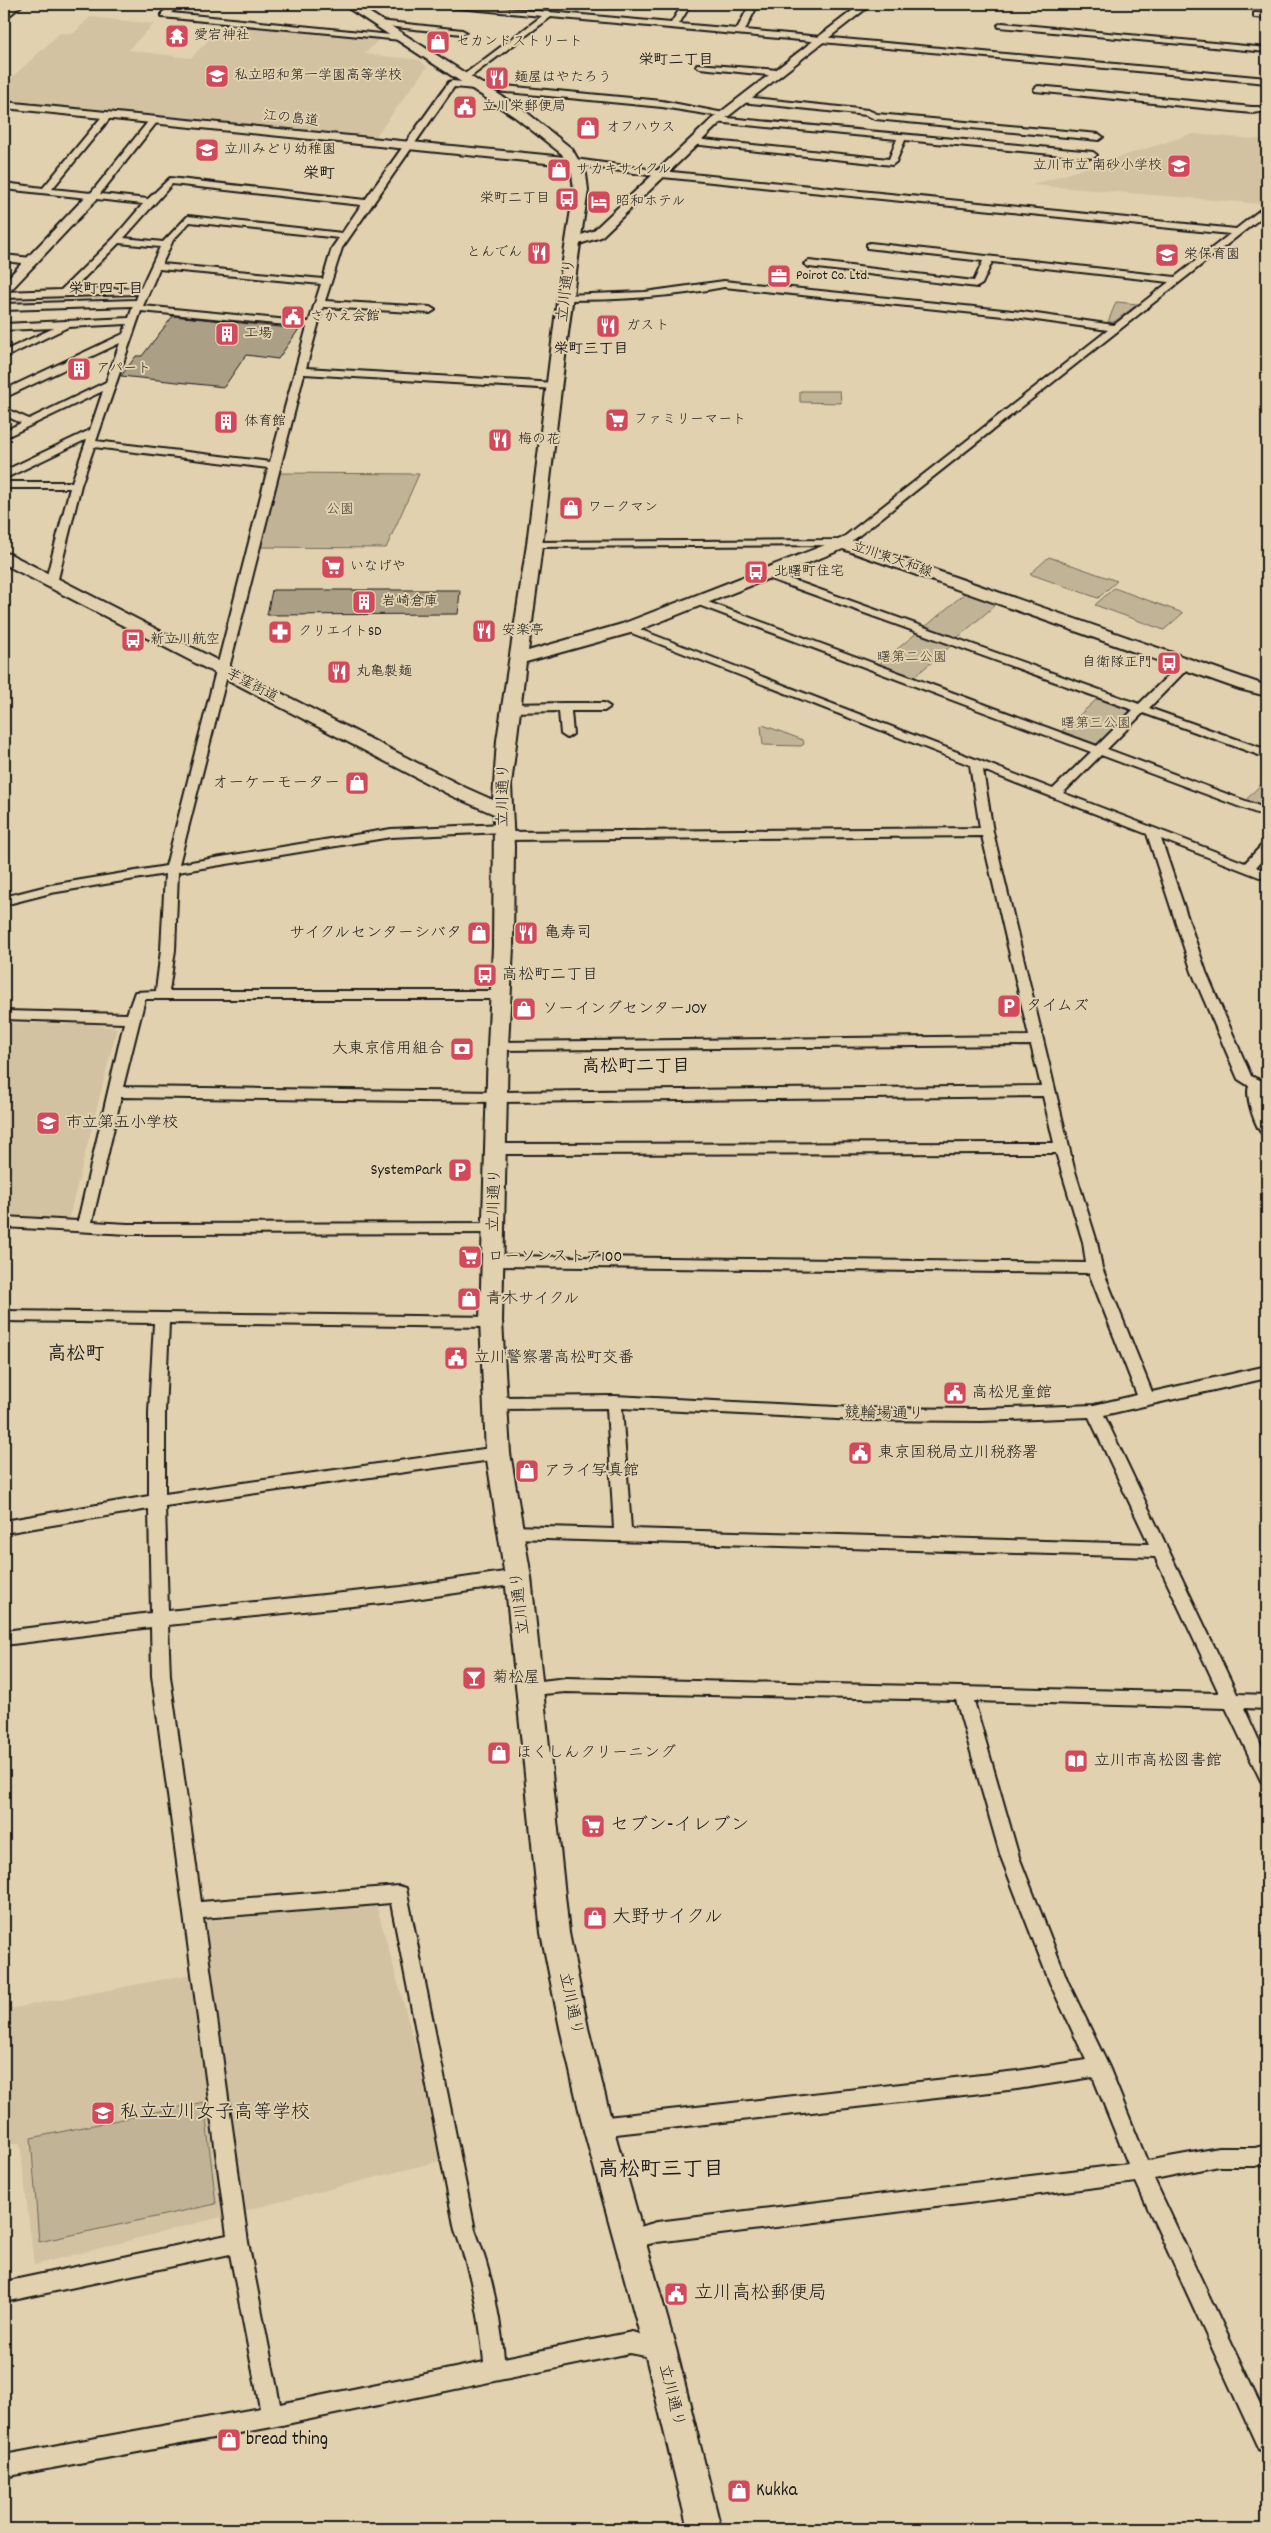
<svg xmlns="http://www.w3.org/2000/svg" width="1271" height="2533" font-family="Dekko,'Klee One',sans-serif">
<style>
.built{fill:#d2c2a2}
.green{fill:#c1b396;stroke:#6e6859}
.building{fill:#ab9f86;stroke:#1c1c1c}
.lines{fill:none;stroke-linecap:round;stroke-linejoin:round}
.street-casing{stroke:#1c1c1c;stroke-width:4}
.secondary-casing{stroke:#1c1c1c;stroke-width:4}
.primary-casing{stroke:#1c1c1c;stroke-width:4}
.street{fill:#e2d1ae;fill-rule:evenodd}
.secondary{fill:#e2d1ae;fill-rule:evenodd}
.primary{fill:#e2d1ae;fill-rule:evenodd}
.labels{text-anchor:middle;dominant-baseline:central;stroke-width:4;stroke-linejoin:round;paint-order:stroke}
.far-poi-label{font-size:14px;fill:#1c1c1c;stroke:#e2d1ae;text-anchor:start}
.far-street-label{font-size:14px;fill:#1c1c1c;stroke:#e2d1ae}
.far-park-label{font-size:14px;fill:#45423a;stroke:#e2d1ae}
.far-neighbourhood-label{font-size:15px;font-weight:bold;fill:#1c1c1c;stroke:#e2d1ae}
.far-quarter-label{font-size:16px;font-weight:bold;fill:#1c1c1c;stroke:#e2d1ae}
.street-label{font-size:16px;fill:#1c1c1c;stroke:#e2d1ae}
.poi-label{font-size:16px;fill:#1c1c1c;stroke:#e2d1ae;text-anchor:start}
.neighbourhood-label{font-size:18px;font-weight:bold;fill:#1c1c1c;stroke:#e2d1ae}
.quarter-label{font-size:19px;font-weight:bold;fill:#1c1c1c;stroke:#e2d1ae}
.near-poi-label{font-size:19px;fill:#1c1c1c;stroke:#e2d1ae;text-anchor:start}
.near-neighbourhood-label{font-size:21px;font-weight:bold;fill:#1c1c1c;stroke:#e2d1ae}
</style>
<rect width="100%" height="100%" fill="#e2d1ae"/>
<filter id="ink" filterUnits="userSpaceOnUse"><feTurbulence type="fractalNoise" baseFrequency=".02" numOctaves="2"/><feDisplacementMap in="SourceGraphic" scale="10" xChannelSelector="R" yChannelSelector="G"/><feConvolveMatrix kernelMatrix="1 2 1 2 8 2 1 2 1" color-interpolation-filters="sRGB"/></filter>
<g filter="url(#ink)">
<g class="built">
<path d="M90,17L154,24L128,50L191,58L224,24L379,39L365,54L420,60L427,67L373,140L4,102V85L60,33L73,34Z"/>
<path d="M1192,134L1267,140V201L1263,204L1032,185Z"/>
<path d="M4,1023L87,1024L117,1028L68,1221L4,1218Z"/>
<path d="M376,1904L447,2159L34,2265L20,2143L4,2145V2010L207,1971L202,1921Z"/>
</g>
<g class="green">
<path d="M1116,302L1138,304L1114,322H1108Z"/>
<path d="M800,391H840L841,403L800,402Z"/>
<path d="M280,473L419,474L386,548L260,547Z"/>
<path d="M1049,557L1117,581L1098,598L1030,574Z"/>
<path d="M1114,588L1183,613L1164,630L1095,605Z"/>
<path d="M966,592L994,602L993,607L956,639L924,628Z"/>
<path d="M919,631L953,644L914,677L878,665Z"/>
<path d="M1098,698L1135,711L1097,747L1060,733Z"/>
<path d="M763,725L803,740L804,744L801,746L763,745L761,726Z"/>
<path d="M1267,778V813L1243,803Z"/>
<path d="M204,2102L216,2204L39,2242L31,2138Z"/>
</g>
<g class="building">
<path d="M173,316L203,319L299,329L278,359L246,355L224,387L121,376L136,356H142Z"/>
<path d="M272,590H460L458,614L267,615Z"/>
</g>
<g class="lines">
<g class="street-casing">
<g id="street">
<path d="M15,4H23L4,20V14Z"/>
<path d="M172,4H180L171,13L401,36L405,38L401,40L162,17V13Z"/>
<path d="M434,4H461L671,23L683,4H691L679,24L737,29L750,4H758L745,30L1267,78V83L551,17L465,81L461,78L462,76L542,16L438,6Z"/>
<path d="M817,4H843L866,8L862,10L821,6Z"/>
<path d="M1257,13L1267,14V18L1254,17V13Z"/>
<path d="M379,21L462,30L466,32L462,34L376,25V21Z"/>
<path d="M1002,23L1267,48V52L999,27L998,25Z"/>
<path d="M697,64L778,70L782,73L778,76L700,68L696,66Z"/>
<path d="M452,81L662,101L729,114L725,117L662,107L454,87L342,248L325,301L430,307L435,310L430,313L323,307L306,368L555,383L560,386L555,389L304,374L179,864L391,829L503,824L509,828L503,832L391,837L178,872L175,950L169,991H501L508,995L501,999H145L123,1087L497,1092L1041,1086L1031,1045L498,1050L491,1046L498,1042L1029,1036L982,836L504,840L498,836L504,832L980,828L970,765L624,630L622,628L628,625L1053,789L1091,752L693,603V599L697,598L1097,746L1133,710L762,576V572H770L1139,704L1182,662H1190V666L1149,708L1267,750V758L1143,713L1107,749L1267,809V817L1101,755L1063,793L1245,863L1263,844L1267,843V854L1256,867L1267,872V880L1161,839L1206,972L1251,1076L1260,1080L1267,1079V1089L1262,1090L1261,1096L1267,1113V1137C1256,1134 1245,1096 1249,1086L1238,1079L1192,972L1147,834L983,770L993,832L1074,1168L1097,1242L1102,1268L1152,1392L1267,1366V1378L1104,1415L1237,1694L1267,1695V1709L1244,1708L1267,1758V1783L1261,1781L1226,1708L974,1701L1019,1857L1068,1982L1109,2067L1147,2161L1219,2148H1255L1267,2145V2163L1255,2166H1219L1154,2179L1267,2419V2453L1259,2450L1136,2182L657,2242L629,2249L622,2246L619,2239L622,2232L657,2222L1128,2164L1093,2077L1017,2089L598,2136L591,2134L588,2127L591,2120L598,2118L1017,2071L1086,2060L1050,1983L1001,1857L956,1700L566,1692L531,1695L525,1693L522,1688L525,1683L566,1678L1219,1693L1155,1557L512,1538L506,1537L504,1532L506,1527L512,1526L614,1529L607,1408L496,1409L490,1407L488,1403L490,1399L496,1397L614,1396L856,1408L981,1409L1094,1405L1137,1395L1089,1273L493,1266L488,1265L486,1261L488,1257L493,1256L1086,1263L1083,1242L1056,1153L497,1154L490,1149L497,1144L1054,1143L1043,1096L497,1102L121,1097L92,1222L128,1224L495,1223L502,1228L495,1233L128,1234L4,1227V1217L78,1221L124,1023L4,1019V1011L127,1014L135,992L156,991L161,950L165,874L51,893L4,905V897L51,885L166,866L268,468L94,447L81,485L57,583L55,585H47L45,583L70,488H4V482H72L87,439L8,477L4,478V471L90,430L103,391L4,438V431L21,423L4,415V408L29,419L106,382L120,343L8,396L4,397V390L123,334L127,324L68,327L4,358V351L54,328L4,330V324L129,318L133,306L4,310V304L136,300L138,294L4,298V292L61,290L114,238L143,204L4,189V183L43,188L104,114L107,113L111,116L110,118L52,189L91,193L151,118H157V122L100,194L148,199L170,178L365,200L449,82ZM172,184L361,205L342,233L188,216L163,242L124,238ZM190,222L339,238L332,248L323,279L162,264L173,240ZM119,243L160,247L141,288L72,290ZM159,269L321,284L309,322L143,306ZM141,311L307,327L270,462L96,441ZM622,1408L856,1420L981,1421L1089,1417L1149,1544L631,1529Z"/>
<path d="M1038,86L1252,107H1261L1267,101V111L1252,113L1035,91L1034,89Z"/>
<path d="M744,97L868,110L877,114L1099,134L1103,137L1099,140L875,119L866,115L741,102L740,100Z"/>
<path d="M717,117L1093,152L1097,155L1093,158L905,140L896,162L892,165L691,144V140L694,139L889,159L897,139L714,122V118Z"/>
<path d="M575,159L662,171L1236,229L1264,207L1267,206V213L847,545L535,547L531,546V542L840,540L1108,330L1022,318L724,287C672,297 619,300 566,300L563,299V295L645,292L724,281L1022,312L1114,325L1169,282L992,262L982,284L977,287L809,267L804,264L809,261L974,281L983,261L867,248V244L870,243L1175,277L1230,234L662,177L572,164V160Z"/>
<path d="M4,255L31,258L36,261L31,264L4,261Z"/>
<path d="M565,703H604L610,707L604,711H571L573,734L567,738L561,734L559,711L511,712L505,708L511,704Z"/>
<path d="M4,1311L496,1317L499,1321L496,1325L491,1327L169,1323L165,1412V1494L498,1447L504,1449L506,1453L504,1457L498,1459L165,1506L168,1611L401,1587L518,1570L524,1572L526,1577L524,1582L518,1584L401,1601L168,1625L170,1676L201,1902L399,1886L406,1888L475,2230C491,2271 500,2314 504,2358L632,2332L667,2342L671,2349L667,2356L660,2359L630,2353L272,2427L4,2477V2455L260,2408L230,2254L4,2302V2282L227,2235L152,1676L151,1627L4,1645V1631L151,1613L149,1509L4,1533V1521L149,1496V1412L154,1323L4,1321ZM391,1903L455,2230C471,2272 480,2317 484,2362L280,2404L248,2242L203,1918Z"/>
</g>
</g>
<g class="secondary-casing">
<g id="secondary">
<path d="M861,4H872L721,122L601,237L573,246L569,245L567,242L569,239L593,231L713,118Z"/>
<path d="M4,102L575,158L581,162L575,166L4,108Z"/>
<path d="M93,192L97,193V199L9,292L4,293V282L89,193Z"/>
</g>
</g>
<g class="primary-casing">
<path id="primary" d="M342,4H356L525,111L572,149L586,174L588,190C564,343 550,497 528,651L622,624L843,538L1267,686V696L1239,689L843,549L634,632L526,662L511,785L514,846L513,947L508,1046L502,1321L510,1453L531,1577L569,1933L588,2028L613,2127L676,2349L721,2529H688L644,2349L583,2127L560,2028L541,1933L505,1577L486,1453L480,1321L488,1046L493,947L494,814L452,796L4,564V553L10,554L466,788L493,800L497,740L527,544L559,286L574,190L572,174L562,154L515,117Z"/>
</g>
<use href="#street" class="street"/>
<use href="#secondary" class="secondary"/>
<use href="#primary" class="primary"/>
</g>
</g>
<defs>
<g id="temple-square" transform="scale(1.25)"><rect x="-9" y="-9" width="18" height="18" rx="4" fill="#d1495b" stroke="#e2d1ae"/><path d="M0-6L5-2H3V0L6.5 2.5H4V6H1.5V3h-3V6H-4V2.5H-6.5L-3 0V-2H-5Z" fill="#fff"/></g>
<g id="shop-square" transform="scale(1.25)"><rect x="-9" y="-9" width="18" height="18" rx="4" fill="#d1495b" stroke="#e2d1ae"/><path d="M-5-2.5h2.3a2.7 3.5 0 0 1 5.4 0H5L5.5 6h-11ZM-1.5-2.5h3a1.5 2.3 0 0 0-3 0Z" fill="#fff"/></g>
<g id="school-square" transform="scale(1.25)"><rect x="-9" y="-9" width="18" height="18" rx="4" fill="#d1495b" stroke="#e2d1ae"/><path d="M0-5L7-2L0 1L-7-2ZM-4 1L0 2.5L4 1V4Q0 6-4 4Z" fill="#fff"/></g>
<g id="restaurant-square" transform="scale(1.25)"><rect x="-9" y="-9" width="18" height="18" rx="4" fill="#d1495b" stroke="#e2d1ae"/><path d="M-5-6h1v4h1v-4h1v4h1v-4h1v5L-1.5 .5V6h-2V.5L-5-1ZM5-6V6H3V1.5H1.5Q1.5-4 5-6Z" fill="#fff"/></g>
<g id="civic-square" transform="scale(1.25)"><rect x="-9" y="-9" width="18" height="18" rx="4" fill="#d1495b" stroke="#e2d1ae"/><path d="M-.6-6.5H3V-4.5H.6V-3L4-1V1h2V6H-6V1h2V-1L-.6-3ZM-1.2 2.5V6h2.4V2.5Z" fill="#fff"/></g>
<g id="bus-square" transform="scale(1.25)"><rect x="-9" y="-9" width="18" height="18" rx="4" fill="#d1495b" stroke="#e2d1ae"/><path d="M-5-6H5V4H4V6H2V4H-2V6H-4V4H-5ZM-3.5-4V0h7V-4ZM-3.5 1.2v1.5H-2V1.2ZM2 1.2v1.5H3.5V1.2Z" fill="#fff"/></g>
<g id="hotel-square" transform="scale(1.25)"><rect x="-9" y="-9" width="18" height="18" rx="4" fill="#d1495b" stroke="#e2d1ae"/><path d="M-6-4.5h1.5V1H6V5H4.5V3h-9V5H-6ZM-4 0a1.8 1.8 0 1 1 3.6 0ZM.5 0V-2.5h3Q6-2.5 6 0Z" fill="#fff"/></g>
<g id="office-square" transform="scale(1.25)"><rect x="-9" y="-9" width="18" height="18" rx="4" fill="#d1495b" stroke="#e2d1ae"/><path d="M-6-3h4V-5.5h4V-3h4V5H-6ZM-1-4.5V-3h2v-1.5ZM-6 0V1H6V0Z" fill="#fff"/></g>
<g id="building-square" transform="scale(1.25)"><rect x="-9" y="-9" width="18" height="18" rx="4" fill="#d1495b" stroke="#e2d1ae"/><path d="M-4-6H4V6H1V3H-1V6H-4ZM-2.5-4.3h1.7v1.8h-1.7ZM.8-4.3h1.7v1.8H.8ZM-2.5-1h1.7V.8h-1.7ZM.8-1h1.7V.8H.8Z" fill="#fff"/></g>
<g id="supermarket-square" transform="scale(1.25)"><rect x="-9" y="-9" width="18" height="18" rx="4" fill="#d1495b" stroke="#e2d1ae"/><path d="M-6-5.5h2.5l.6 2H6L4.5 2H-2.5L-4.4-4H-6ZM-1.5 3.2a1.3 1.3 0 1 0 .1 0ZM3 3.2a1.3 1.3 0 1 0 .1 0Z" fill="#fff"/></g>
<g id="pharmacy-square" transform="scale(1.25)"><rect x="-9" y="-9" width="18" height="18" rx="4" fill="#d1495b" stroke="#e2d1ae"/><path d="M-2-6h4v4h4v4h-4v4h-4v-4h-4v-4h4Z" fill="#fff"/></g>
<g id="parking-square" transform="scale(1.25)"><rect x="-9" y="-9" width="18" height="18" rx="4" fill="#d1495b" stroke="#e2d1ae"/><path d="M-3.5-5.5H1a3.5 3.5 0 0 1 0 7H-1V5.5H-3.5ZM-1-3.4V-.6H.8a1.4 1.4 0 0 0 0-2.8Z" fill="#fff"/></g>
<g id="bank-square" transform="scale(1.25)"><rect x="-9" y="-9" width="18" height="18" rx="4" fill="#d1495b" stroke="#e2d1ae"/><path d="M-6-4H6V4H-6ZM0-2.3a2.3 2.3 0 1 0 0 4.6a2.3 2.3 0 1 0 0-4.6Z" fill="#fff"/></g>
<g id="bar-square" transform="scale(1.25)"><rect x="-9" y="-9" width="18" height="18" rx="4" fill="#d1495b" stroke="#e2d1ae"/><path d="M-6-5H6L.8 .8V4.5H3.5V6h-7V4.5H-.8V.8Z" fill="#fff"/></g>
<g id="library-square" transform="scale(1.25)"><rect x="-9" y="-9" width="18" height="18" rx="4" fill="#d1495b" stroke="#e2d1ae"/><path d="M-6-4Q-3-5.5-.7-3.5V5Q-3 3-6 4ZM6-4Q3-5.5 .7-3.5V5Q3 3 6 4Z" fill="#fff"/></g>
</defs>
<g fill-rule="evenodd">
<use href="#temple-square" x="177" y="36"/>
<use href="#shop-square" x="438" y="42"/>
<use href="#school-square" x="217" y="76"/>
<use href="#restaurant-square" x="497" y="78"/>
<use href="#civic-square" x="465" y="107"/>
<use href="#shop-square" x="588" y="128"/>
<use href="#school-square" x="207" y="150"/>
<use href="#school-square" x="1179" y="166"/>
<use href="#shop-square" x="559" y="170"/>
<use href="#bus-square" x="567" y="199"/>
<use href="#hotel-square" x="599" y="202"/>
<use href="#restaurant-square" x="539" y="253"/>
<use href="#school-square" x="1167" y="255"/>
<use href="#office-square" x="779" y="276"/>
<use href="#civic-square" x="293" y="317"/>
<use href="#restaurant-square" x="608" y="326"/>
<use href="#building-square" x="227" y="334"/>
<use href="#building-square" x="79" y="369"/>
<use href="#supermarket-square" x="617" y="420"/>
<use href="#building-square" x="226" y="422"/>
<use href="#restaurant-square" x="500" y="440"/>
<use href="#shop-square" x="571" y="508"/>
<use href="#supermarket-square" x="333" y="567"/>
<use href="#bus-square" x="756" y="572"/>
<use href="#building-square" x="364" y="602"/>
<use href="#restaurant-square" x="484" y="631"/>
<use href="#pharmacy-square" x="280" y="632"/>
<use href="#bus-square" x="133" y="640"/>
<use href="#bus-square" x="1169" y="663"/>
<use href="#restaurant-square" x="339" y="672"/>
<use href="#shop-square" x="357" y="783"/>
<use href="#shop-square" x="479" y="933"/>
<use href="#restaurant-square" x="526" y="933"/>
<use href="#bus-square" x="485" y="975"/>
<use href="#parking-square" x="1009" y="1006"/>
<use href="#shop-square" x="524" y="1009"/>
<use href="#bank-square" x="462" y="1049"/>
<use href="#school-square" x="48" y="1123"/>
<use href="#parking-square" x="460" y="1170"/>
<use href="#supermarket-square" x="470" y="1257"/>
<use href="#shop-square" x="469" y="1299"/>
<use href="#civic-square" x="456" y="1358"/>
<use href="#civic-square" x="955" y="1393"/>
<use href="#civic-square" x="860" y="1453"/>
<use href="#shop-square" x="527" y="1471"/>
<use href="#bar-square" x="474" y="1678"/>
<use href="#shop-square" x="499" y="1753"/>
<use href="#library-square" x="1076" y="1761"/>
<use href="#supermarket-square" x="593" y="1826"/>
<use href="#shop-square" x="595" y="1918"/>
<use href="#school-square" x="103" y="2113"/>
<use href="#civic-square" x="676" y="2294"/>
<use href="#shop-square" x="229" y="2440"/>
<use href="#shop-square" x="739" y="2491"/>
</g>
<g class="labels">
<g class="far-poi-label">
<text x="194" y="36">愛宕神社</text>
<text x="456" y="42">セカンドストリート</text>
<text x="234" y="76">私立昭和第一学園高等学校</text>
<text x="514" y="78">麺屋はやたろう</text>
<text x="482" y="107">立川栄郵便局</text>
<text x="606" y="128">オフハウス</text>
<text x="224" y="150">立川みどり幼稚園</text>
<text x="1162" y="166" text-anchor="end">立川市立 南砂小学校</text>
<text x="576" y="170">サカキサイクル</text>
<text x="550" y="199" text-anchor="end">栄町二丁目</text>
<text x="616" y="202">昭和ホテル</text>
<text x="522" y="253" text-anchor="end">とんでん</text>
<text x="1184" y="255">栄保育園</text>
<text x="796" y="276">Poirot Co. Ltd.</text>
<text x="310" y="317">さかえ会館</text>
<text x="626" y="326">ガスト</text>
<text x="244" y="334">工場</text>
<text x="96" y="369">アパート</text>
<text x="634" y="420">ファミリーマート</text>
<text x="244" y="422">体育館</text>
<text x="518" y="440">梅の花</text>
<text x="588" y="508">ワークマン</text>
<text x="350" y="567">いなげや</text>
<text x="774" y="572">北曙町住宅</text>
<text x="382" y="602">岩崎倉庫</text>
<text x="502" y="631">安楽亭</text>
<text x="298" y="632">クリエイトSD</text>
<text x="150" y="640">新立川航空</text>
<text x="1152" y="663" text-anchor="end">自衛隊正門</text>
<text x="356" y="672">丸亀製麺</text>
</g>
<g class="far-street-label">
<text transform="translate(291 119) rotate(6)">江の島道</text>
<text transform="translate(892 560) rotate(19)">立川東大和線</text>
<text transform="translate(252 686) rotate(27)">芋窪街道</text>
</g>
<g class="far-park-label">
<text x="340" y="510">公園</text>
<text x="912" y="658">曙第二公園</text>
<text x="1096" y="724">曙第三公園</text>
</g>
<g class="far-neighbourhood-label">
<text x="676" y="61">栄町二丁目</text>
<text x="106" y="290">栄町四丁目</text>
<text x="591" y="350">栄町三丁目</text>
</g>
<g class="far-quarter-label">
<text x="319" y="174">栄町</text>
</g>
<g class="street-label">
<text transform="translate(567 290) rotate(-83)">立川通り</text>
<text transform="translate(504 795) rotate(-89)">立川通り</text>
<text transform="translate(495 1200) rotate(-88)">立川通り</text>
<text transform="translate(884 1414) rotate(1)">競輪場通り</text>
<text transform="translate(521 1603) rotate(-97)">立川通り</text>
<text transform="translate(570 2004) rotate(78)">立川通り</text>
<text transform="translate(671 2396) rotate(76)">立川通り</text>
</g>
<g class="poi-label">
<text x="340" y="783" text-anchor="end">オーケーモーター</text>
<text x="462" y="933" text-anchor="end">サイクルセンターシバタ</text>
<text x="544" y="933">亀寿司</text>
<text x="502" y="975">高松町二丁目</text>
<text x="1026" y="1006">タイムズ</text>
<text x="542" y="1009">ソーイングセンターJOY</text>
<text x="444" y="1049" text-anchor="end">大東京信用組合</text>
<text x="66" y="1123">市立第五小学校</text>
<text x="442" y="1170" text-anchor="end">SystemPark</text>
<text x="488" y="1257">ローソンストア100</text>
<text x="486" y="1299">青木サイクル</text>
<text x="474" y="1358">立川警察署高松町交番</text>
<text x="972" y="1393">高松児童館</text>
<text x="878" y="1453">東京国税局立川税務署</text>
<text x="544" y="1471">アライ写真館</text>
<text x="492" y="1678">菊松屋</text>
<text x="516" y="1753">ほくしんクリーニング</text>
<text x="1094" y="1761">立川市高松図書館</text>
</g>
<g class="neighbourhood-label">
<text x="636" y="1067">高松町二丁目</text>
</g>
<g class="quarter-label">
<text x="76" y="1355">高松町</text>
</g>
<g class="near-poi-label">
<text x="610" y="1826">セブン-イレブン</text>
<text x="612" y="1918">大野サイクル</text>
<text x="120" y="2113">私立立川女子高等学校</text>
<text x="694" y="2294">立川高松郵便局</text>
<text x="246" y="2440">bread thing</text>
<text x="756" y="2491">Kukka</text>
</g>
<g class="near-neighbourhood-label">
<text x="661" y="2171">高松町三丁目</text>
</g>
</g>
<rect width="1271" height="2533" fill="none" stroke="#e2d1ae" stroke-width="20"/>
<rect x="10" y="10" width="1251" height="2513" fill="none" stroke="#1c1c1c" stroke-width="2" filter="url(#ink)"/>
</svg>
